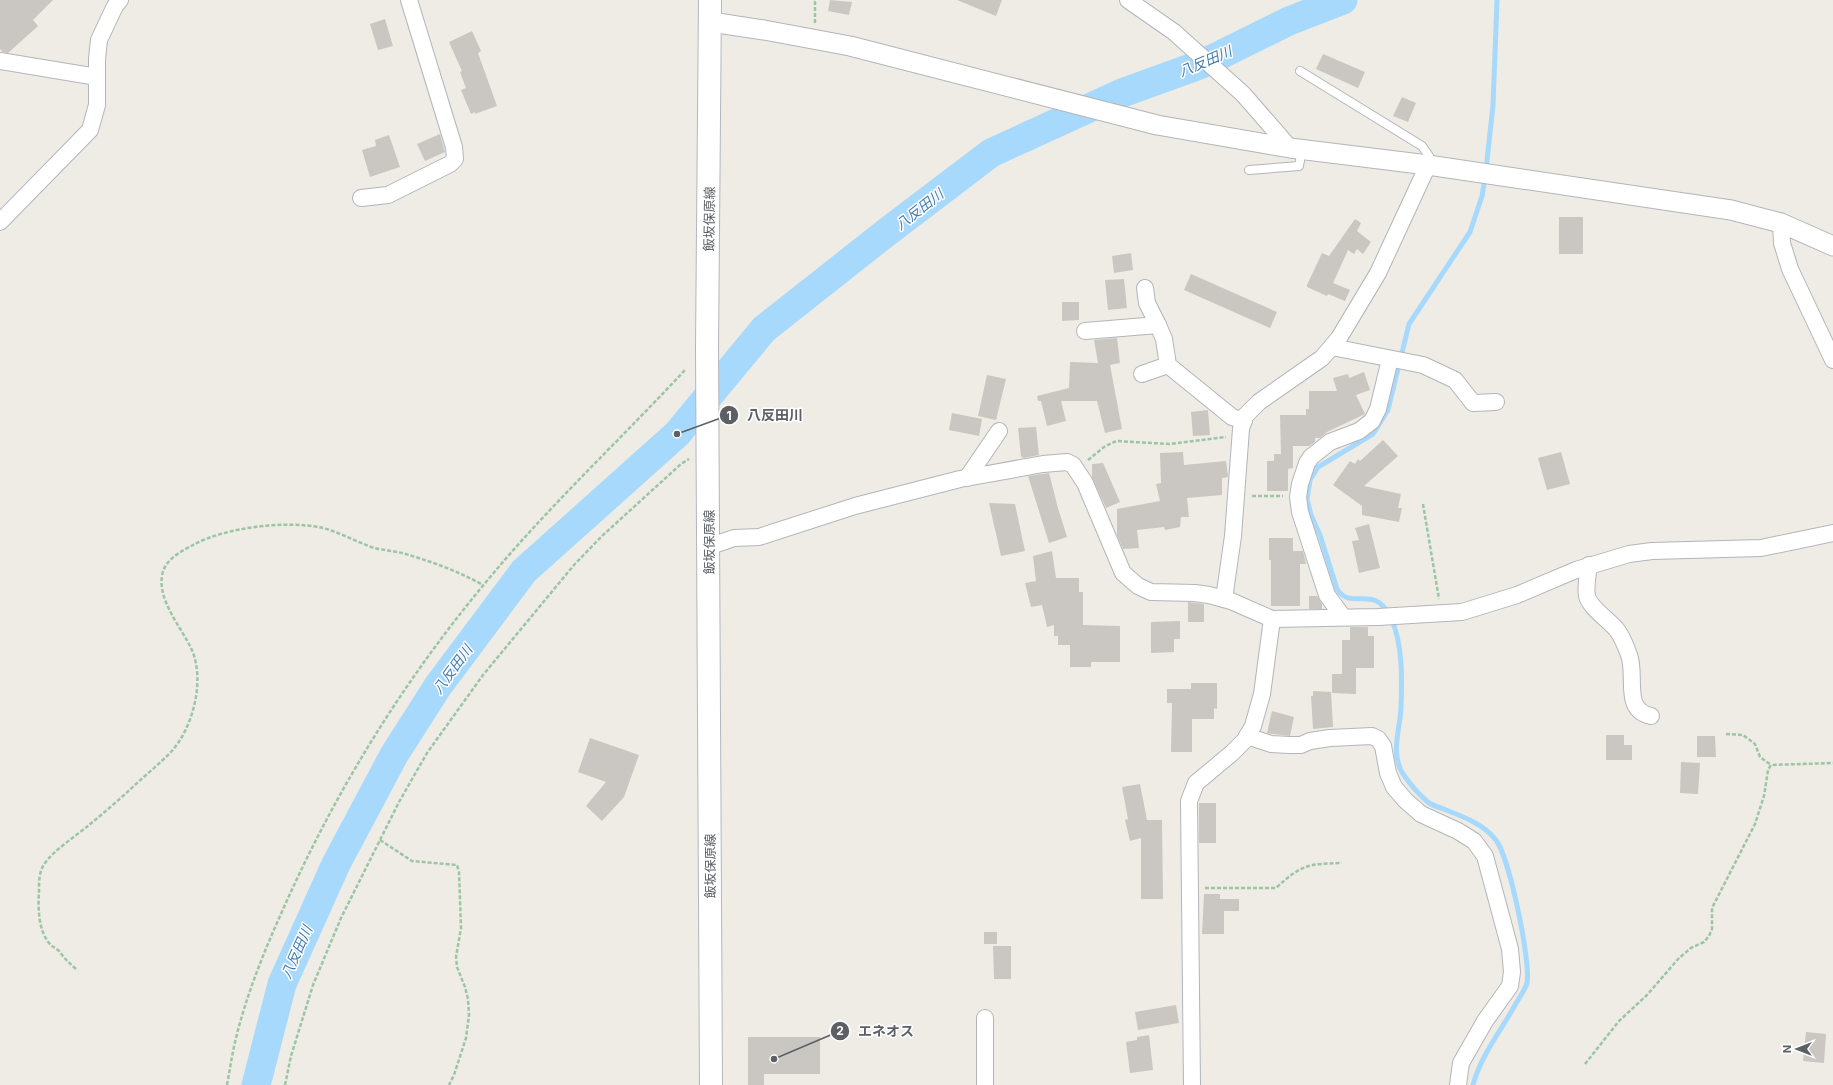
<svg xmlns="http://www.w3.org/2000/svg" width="1833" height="1085" font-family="Inter,'Noto Sans JP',sans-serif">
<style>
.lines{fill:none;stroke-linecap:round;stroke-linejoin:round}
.stream{stroke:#a7d9fc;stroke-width:5}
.river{stroke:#a7d9fc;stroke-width:29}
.building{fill:#cac7c2}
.service-casing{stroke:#b2b5b9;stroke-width:10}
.minor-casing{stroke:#b2b5b9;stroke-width:18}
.tertiary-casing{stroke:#b2b5b9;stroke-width:21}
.secondary-casing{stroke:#b3b7bc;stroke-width:24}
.path{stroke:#9cc5a6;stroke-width:2.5;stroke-dasharray:4 2;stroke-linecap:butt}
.service{stroke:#fff;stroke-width:8}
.minor{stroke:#fff;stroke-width:16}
.tertiary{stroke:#fff;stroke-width:19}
.secondary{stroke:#fff;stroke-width:22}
.labels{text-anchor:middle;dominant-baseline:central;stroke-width:3;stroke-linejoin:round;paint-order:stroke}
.street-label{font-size:13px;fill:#5c6065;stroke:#fff}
.water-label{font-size:14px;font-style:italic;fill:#447aae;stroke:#fff}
.leader{fill:none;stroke:#5c6065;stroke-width:1.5}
.callout-dot{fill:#5c6065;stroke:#fff;stroke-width:1.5}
.mark-label{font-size:12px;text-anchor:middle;font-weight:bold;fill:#fff}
.callout-label{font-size:14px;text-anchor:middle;font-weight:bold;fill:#5c6065;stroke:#fff;stroke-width:3;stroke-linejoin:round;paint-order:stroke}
</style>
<rect width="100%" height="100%" fill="#eeece5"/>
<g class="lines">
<g class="stream">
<path d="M1486,170L1493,105L1497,0"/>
<path d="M1473,1085C1481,1055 1501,1031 1515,1005C1519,998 1525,990 1527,983C1531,962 1509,854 1495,839C1483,824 1464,817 1446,810C1441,808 1434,806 1429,803C1419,795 1410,784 1403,774C1390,753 1400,730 1401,708C1402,680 1403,644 1391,618C1374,582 1352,612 1337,589L1320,535L1311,515L1307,499L1310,480L1318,467L1373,434L1388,410L1409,324L1470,232L1482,196L1485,178"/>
</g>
<path class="river" d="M256,1085L282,984L336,864L394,755L438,686L524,571L677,434L764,329L887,232L991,153L1122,93L1202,64L1289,21L1343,0"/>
</g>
<g class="building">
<path d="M0,0H53L33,20L38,26L8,53L3,52L0,49Z"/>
<path d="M830,0L852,2L849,15L828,11Z"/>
<path d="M957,0H1002L996,16Z"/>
<path d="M385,19L393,46L378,50L370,24Z"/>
<path d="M472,31L481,51L478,53L497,106L475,114V112L471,114L461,90L466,88L460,72L462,71L449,42Z"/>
<path d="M1323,54L1365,72L1358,88L1316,69Z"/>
<path d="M1402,97L1416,103L1408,122L1393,116Z"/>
<path d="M440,134L445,152L425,161L417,144Z"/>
<path d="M389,135L400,167L370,177L362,150L376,146L375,140Z"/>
<rect x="1559" y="217" width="24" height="37"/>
<path d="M1355,219L1361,223L1357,231L1371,242L1363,254L1357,249L1354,254L1348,250L1333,283L1350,290L1345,301L1328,294L1327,296L1307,287V285L1322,253L1329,256Z"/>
<path d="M1131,253L1133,270L1114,273L1112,256Z"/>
<path d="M1191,274L1277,312L1270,328L1184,290Z"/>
<path d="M1124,279L1127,308L1108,310L1105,280Z"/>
<path d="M1062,302H1079V320L1062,321Z"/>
<path d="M1117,338L1120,363L1110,365L1122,429L1105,433L1097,401H1061L1066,421L1047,426L1041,401H1038L1037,396L1069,388L1070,362L1098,363L1094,340Z"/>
<path d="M1364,372L1370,390L1356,395L1365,414L1327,432L1320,438H1315V442L1309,446H1293V468L1288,469V491H1267V461H1274V454H1281L1280,415H1306V409H1309V391H1337L1333,378L1348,374L1349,378Z"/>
<path d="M987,375L1006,379L996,420L978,416Z"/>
<path d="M1208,410L1210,435L1193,436L1191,412Z"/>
<path d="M952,413L982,419L979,436L949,430Z"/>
<path d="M1036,427L1039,455L1023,458L1021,456L1018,428Z"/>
<path d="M1383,440L1398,456L1364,486L1401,494L1398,508H1402L1399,522L1362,515V506L1333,485L1350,461L1355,464L1358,459L1360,461Z"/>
<path d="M1183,452L1184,465L1226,461L1228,477L1222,478V495L1187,498L1189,517H1181L1180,527L1165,530L1164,527L1137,530L1139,548L1123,549L1117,535V509L1160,501L1156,484L1161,483L1160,453Z"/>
<path d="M1561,452L1570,484L1547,490L1538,458Z"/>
<path d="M1103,463L1120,502L1106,508L1092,477V464Z"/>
<path d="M1049,473L1058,508L1067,537L1049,543L1028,476Z"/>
<path d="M989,503L1015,504L1025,551L1001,556Z"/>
<path d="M1369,524L1380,568L1359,573L1352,541L1359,540L1355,528Z"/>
<path d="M1269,538H1293V551H1303L1306,564H1300V606H1271V560H1269Z"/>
<path d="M1052,551L1056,578H1079V592H1083V625L1120,626V662H1091V667H1070V645H1058V636H1054V625L1047,627L1042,605L1031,607L1025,583L1036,581L1033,556Z"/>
<path d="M1309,596H1317L1322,604V609H1309Z"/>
<path d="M1188,602L1204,604V622H1188Z"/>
<path d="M1180,621V639H1174V652L1151,653V622Z"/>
<path d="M1350,627H1368V636H1374V668H1356V694L1332,693V674H1342V640H1350Z"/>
<path d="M1191,683H1217V709L1214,708V719H1192V752H1171L1172,703H1167V689H1191Z"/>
<path d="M1313,691L1331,692L1333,727L1313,729L1311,696H1313Z"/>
<path d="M1272,711L1294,717L1290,736L1267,733Z"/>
<path d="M1606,735H1624V745H1632V760H1606Z"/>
<path d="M1697,736H1715L1716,757H1697Z"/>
<path d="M590,738L639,755L624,797L602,821L586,806L606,782L578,772Z"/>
<path d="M1681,762L1700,763L1698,794L1680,793Z"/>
<path d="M1140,784L1147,820H1162L1163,899H1141V838L1130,841L1125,820L1128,819L1122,787Z"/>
<rect x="1199" y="803" width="17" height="40"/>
<path d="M1204,894H1220V899H1239V911H1224V934H1202Z"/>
<rect x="984" y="932" width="13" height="12"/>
<path d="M993,946H1011V979H994Z"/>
<path d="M1176,1005L1179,1023L1138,1030L1135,1012Z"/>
<path d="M1806,1032L1826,1034L1824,1063L1803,1061Z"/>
<path d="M1149,1035L1153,1070L1130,1073L1126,1042L1137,1040V1037Z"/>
<path d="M748,1037H820V1074H764V1085H748Z"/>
</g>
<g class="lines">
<g class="service-casing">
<g id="service">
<path d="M1300,71L1422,146L1429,156L1428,165"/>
<path d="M1249,170L1299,166L1302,149"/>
</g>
</g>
<g class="minor-casing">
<g id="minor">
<path d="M1128,0L1174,32L1243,94L1290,148"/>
<path d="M0,61L97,77"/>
<path d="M361,198L388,195L450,164L455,159L454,147L409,0"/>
<path d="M0,222L90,130L97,105V59L99,40L115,6L120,0"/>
<path d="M1781,223L1782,243L1790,269L1833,360"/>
<path d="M1145,288L1147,303L1158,325"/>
<path d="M1085,331L1158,325L1164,339L1168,365L1232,417L1244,421"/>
<path d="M1332,347L1423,365L1455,380L1473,403L1496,402"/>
<path d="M1142,374L1168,365"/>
<path d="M967,478L999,431"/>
<path d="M708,547L734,538L759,537L855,506L960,479L1043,464L1067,462L1073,465L1085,483L1123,573L1138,586L1151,592L1195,593L1209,595L1231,601L1272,619L1378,617L1462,612L1517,595L1576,570L1629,554L1652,551L1761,548L1833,533"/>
<path d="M1589,565C1588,575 1585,587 1587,596C1589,607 1610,621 1617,630C1623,638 1626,647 1629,655C1637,676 1622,710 1651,716"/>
<path d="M1224,599L1233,536L1241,429L1245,416L1259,402L1322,358L1339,338L1378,273L1428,165"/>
<path d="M1343,617L1327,595L1300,512L1298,497L1300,484L1307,463L1311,457L1330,442L1359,431L1372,421L1378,409L1390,359"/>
<path d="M1247,736L1271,744L1289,745H1301L1310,741L1330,738L1372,736L1378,739L1383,746L1388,773L1394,787L1405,800L1421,814L1458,831L1474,841L1485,856L1510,949L1512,972L1510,986L1485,1021L1461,1063L1458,1085"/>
<path d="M985,1085V1018"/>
<path d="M1192,1085L1189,801L1196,783L1232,753L1245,740L1253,726L1262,694L1272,619"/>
</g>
</g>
<g class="tertiary-casing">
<path id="tertiary" d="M711,22L764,30L850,46L1157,125L1290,148L1428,165L1731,210L1781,223L1833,246"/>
</g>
<g class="secondary-casing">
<path id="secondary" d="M710,0L707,348L711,1085"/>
</g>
<g class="path">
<path d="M815,23V2L817,0"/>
<path d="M1088,460L1104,447L1116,441L1169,444L1226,437"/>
<path d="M1252,496H1283"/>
<path d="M1423,504L1439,599"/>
<path d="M1726,734L1743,735L1755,744L1760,757L1771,765"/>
<path d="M380,840L412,861L457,865L459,872L461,928L456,957L457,967L465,987L468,999L469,1015L466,1038L454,1075L449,1085"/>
<path d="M1205,888H1276C1302,864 1308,864 1342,863"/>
<path d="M76,969C69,963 64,958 59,951C56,948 52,947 49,943C38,929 38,908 39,891C39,881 39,871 45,863C54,850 76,836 89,825C105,812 121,798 136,784C147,774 159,764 170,753C193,729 206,679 191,648C181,627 158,601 162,576C164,560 180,552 193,545C226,527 287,520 323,528C341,533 357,542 374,548C383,550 393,551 402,553C430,561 458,571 483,585"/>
<path d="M1585,1064L1619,1021L1647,995L1679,958L1691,948L1704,942L1709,936L1712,929V908L1755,824L1764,796L1768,770L1771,765L1833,763"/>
<path d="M227,1085C230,1069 232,1054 236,1038C248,989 268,942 289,896C341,782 406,678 486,582C548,507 619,441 685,370"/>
<path d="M285,1085L291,1056L313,985L341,918L399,802L427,753L483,675L574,565L602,536L681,464L689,459"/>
</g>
<use href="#service" class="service"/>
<use href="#minor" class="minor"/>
<use href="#tertiary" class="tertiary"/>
<use href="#secondary" class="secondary"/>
</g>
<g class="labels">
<g class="street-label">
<text transform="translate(709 219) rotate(-89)">飯坂保原線</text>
<text transform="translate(709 542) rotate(-90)">飯坂保原線</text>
<text transform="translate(710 866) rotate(-90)">飯坂保原線</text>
</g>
<g class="water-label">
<text transform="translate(1205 61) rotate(-23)">八反田川</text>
<text transform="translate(919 209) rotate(-38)">八反田川</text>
<text transform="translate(452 669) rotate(-54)">八反田川</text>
<text transform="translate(296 952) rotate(-66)">八反田川</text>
</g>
</g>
<path class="leader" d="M677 434L729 415M774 1059L840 1031"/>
<g class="callout-dot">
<circle cx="677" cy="434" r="4"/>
<circle cx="774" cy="1059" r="4"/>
<circle cx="729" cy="415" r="10"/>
<circle cx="840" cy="1031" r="10"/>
</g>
<g class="mark-label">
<text x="729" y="420">1</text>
<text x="840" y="1035">2</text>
</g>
<g class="callout-label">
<text x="775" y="420">八反田川</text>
<text x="886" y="1036">エネオス</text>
</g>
<g transform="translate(1797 1049) rotate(270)" stroke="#ffffff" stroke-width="3" paint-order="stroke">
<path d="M0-3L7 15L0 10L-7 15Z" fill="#5c6065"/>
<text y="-6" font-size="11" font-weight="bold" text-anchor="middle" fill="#5c6065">N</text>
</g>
</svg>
